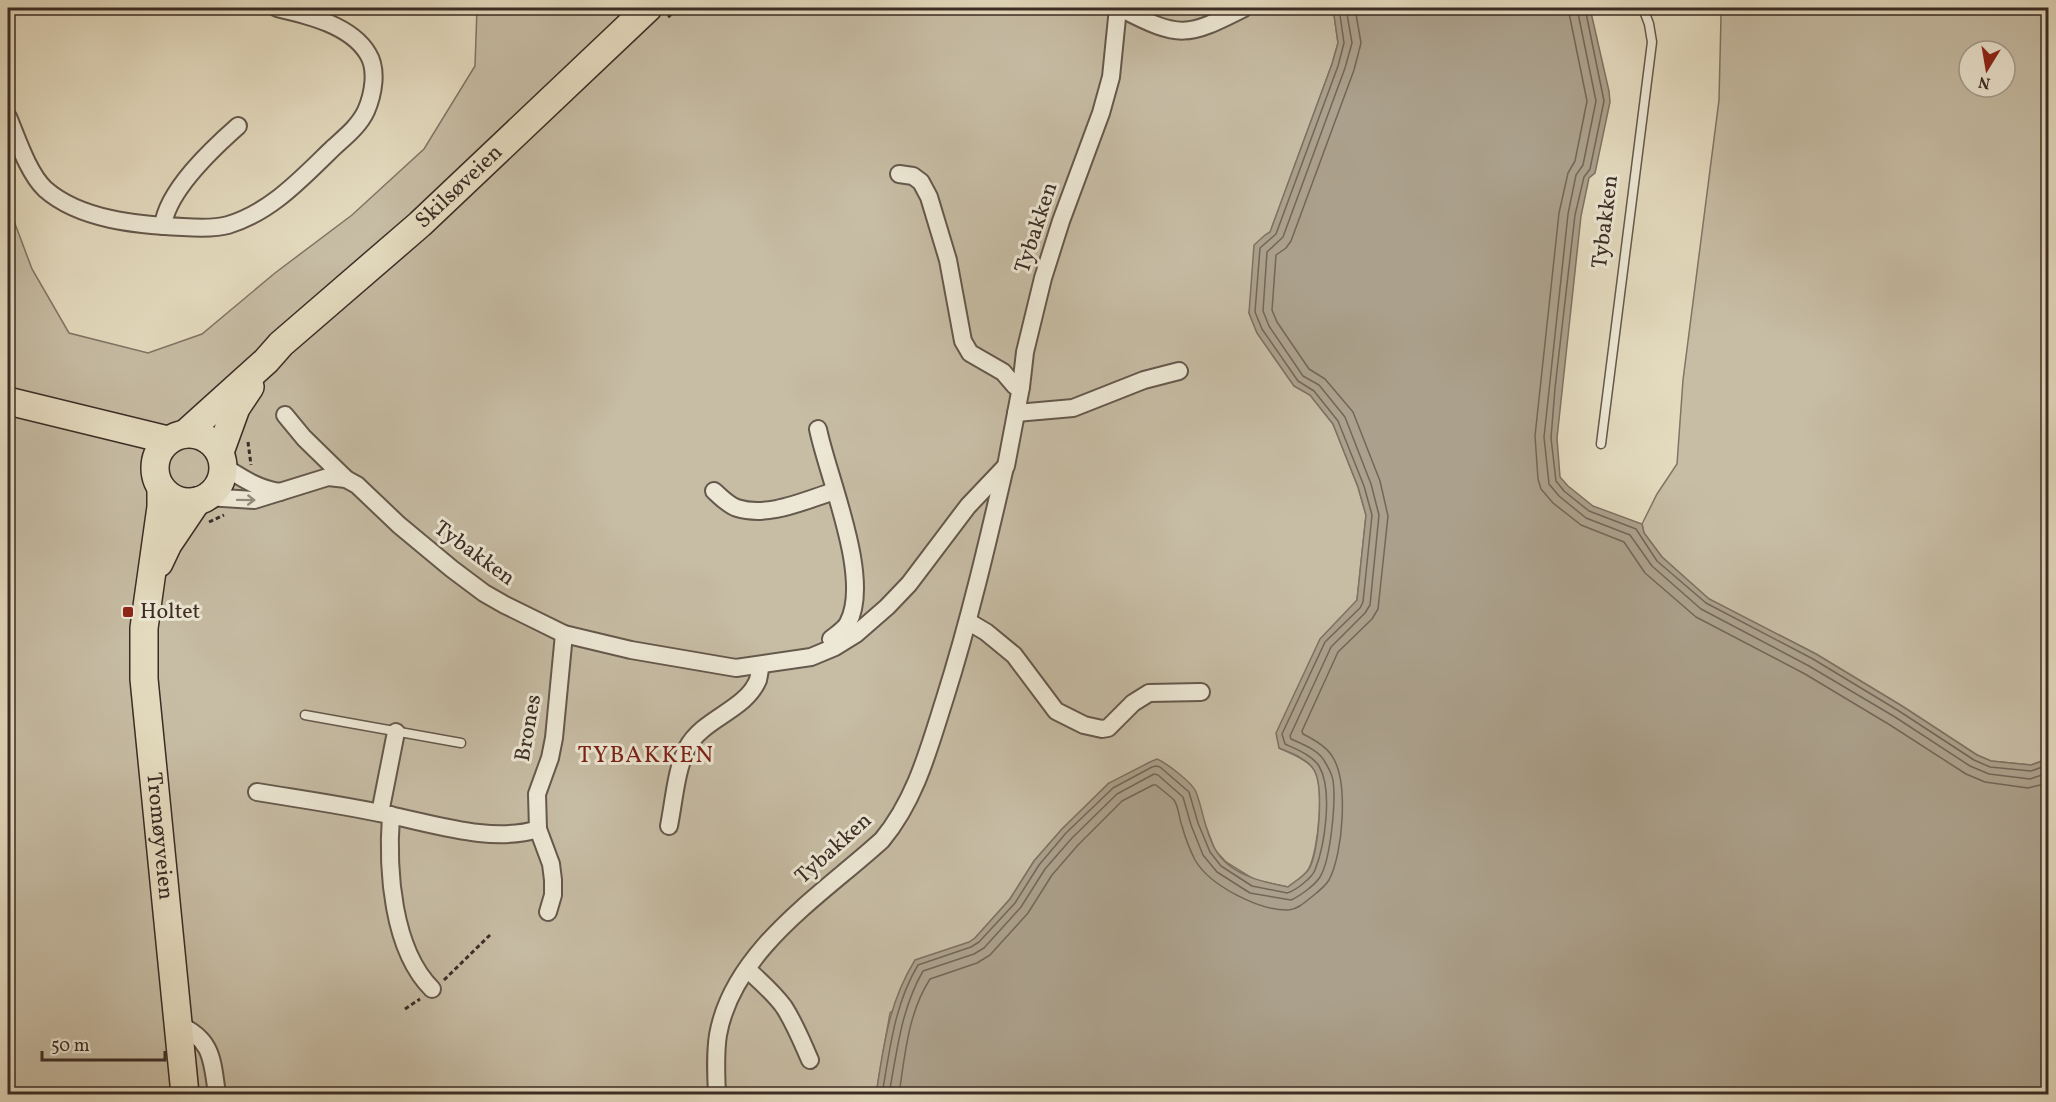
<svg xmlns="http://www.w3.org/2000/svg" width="2056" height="1102" font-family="Vollkorn,serif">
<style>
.green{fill:#c7bda5;stroke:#817465;stroke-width:1.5;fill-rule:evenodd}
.water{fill:#aba08b;stroke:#7e7262;stroke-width:1.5}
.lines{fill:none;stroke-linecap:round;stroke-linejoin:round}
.shore{stroke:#736658;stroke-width:1.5}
.service-casing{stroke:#65584c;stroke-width:11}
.minor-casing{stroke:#65584c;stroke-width:20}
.primary-casing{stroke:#3b2c25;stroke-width:30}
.path{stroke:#3b2c25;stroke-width:3;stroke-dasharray:4.5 3;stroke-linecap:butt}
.service{stroke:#ede8d5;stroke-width:8}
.minor{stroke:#ede8d5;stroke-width:16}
.primary{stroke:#e4dbbf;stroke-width:27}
.oneway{stroke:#948a7d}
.poi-dot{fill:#8f2418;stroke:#ede8d5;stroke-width:2}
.labels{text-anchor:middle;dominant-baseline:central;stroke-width:6;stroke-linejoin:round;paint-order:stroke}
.street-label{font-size:22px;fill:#3b2c25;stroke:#ede8d5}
.poi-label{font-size:22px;fill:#3b2c25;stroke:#ede8d5;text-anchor:start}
.neighbourhood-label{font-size:24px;letter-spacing:1.5px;fill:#7a1f14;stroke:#ede8d5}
</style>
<rect width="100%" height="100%" fill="#e4dbbf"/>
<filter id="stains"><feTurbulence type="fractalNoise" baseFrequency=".00333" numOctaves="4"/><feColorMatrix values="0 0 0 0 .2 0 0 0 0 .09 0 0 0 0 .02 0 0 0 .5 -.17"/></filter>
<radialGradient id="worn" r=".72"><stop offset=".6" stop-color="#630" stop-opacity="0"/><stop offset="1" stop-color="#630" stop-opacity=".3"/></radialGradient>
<g class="green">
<path d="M477,8H1333L1338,43L1332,64L1270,233L1249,313L1257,333L1294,386L1310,395L1333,424L1358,487L1366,515L1357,600L1279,748C1290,753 1304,758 1312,767C1326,782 1318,851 1309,868C1305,876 1294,882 1288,887L1255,880L1226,862L1215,850L1204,821L1109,783L1062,829L1034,861L1010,899L975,938L890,1013L876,1094H8V205L32,269L69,333L148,353L202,334L275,273L352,215L424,149L475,66Z"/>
<path d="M1718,8H2048V759L2031,765L1991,761L1977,755L1902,706L1816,654L1709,599L1662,557L1644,533L1642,524L1657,494L1677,464L1683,380L1719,100L1721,17ZM1969,51H2005V87H1969Z"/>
</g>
<path class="water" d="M1333,8H1590L1609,91L1610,102L1595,173L1589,178L1581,216L1557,438L1560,477L1568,486L1593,506L1642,524L1644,533L1662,557L1709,599L1816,654L1902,706L1977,755L1991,761L2031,765L2048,759V1094H876C884,1045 888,1004 915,960L969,942L975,938L1010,899L1034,861L1062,829L1109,783L1150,762L1157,759C1166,763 1192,782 1196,792C1203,810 1205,832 1215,849C1230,875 1262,882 1288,887C1294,882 1305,876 1309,869C1319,853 1324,786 1314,770C1308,759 1291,753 1279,748L1276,733L1320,639L1357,600L1366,515L1358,487L1333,424L1310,395L1294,386L1257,333L1249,313L1254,245L1265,235L1270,232L1332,64L1338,43Z"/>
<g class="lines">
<g class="shore">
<path d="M1568,8L1587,101L1575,161L1568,173L1559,213L1535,436L1538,479L1541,489L1553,503L1581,525L1624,542L1645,573L1696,617L1805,674L1890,725L1966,774L1985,782L2028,788L2048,783"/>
<path d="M1577,8L1596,101L1583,165L1576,175L1568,214L1544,437L1549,484L1559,496L1586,518L1630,535L1652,566L1701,609L1809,666L1895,717L1970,766L1989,774L2030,779L2048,773"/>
<path d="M1585,8L1604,101L1590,169L1584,177L1575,215L1555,388L1551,438L1556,481L1564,491L1589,511L1636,529L1657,561L1706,603L1813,659L1899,711L1974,760L1990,767L2031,771L2048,765"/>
<path d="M882,1094C890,1050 894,1005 918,965L971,947L979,942L1015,903L1039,865L1066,833L1113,788L1152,767L1156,766L1160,767L1189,792L1198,823L1210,852L1221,866L1252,886L1287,893C1295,891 1312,878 1315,870C1325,845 1333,790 1319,766C1312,755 1296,749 1285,744L1282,734L1325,642L1360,608L1363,602L1372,515L1364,486L1338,421L1314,391L1298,381L1262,329L1255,312L1260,248L1276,234L1338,66L1344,43L1339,8"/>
<path d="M889,1094C897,1052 901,1009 923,971L974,954L984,948L1021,907L1045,869L1072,838L1117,794L1154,774L1158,775L1183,797L1191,825L1203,855L1217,872L1250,893L1291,900C1300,896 1315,885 1320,877C1331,859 1336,800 1333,780C1332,774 1328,767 1325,762C1319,750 1302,744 1291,739L1290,736L1331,647L1365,613L1370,605L1379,515L1371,484L1345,417L1319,385L1303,376L1269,326L1263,311L1267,252L1283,237L1345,68L1352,43L1346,8"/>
<path d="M899,1094C905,1055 908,1013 930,979L977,963L990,955L1028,913L1052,875L1078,845L1122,801L1153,785H1156C1162,790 1169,795 1174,800C1179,807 1179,819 1182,826C1185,837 1190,850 1195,860C1210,886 1260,911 1289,910C1297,909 1303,904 1309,899C1315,894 1324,888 1329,880C1343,854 1349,781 1332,756C1326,746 1313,739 1303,734L1302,731L1338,652L1372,619L1378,609L1388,516L1380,481L1353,412L1325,379L1309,369L1277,322L1272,310L1276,255L1286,248L1291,241L1354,70L1361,43L1355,8"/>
</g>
<g class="service-casing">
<g id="service">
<path d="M1601,444L1652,42L1649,24L1643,8"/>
<path d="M305,715L461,743"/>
</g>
</g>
<g class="minor-casing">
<g id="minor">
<path d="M1118,9H1122C1180,39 1187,37 1244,8"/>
<path d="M8,117C17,138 28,173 45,189C80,220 138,225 183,227C197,228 214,229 228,225C271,212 301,179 333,148C345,137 359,126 366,111C373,95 378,70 368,54C351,25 307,15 277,8"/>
<path d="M899,174L913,176L921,182L929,197L948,260L963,341L970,353L1003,372L1015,386L1021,387"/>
<path d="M163,226C167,191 212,149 238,126"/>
<path d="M1016,413L1073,408L1144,380L1179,371"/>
<path d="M285,415L304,438L346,479"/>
<path d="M818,429C828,478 872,578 848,623C845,629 837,634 831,639L832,641"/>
<path d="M223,466C242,478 258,489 280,492"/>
<path d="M714,491C721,497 728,505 737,508C769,518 805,500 835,491"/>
<path d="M207,497L254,500L328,477L346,479L357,485L399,525L452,569L484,593L505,605L564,634L631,650L736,668L811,657L835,647L856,634L887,607L909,584L968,506L1006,466L1021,387L1025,352L1043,278L1061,221L1101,113L1111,77L1118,8"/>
<path d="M969,622L986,632L1014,655L1056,711L1084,725L1102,729L1108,728L1133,703L1149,693L1201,692"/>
<path d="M257,792C299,799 342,805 384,814C432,823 491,844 538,829"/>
<path d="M380,813L396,732"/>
<path d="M391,815C387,869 392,949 432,989"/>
<path d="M669,826C674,801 676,770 687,748C703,718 745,711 758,680C759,676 760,670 760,666"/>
<path d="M548,912L553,895V880L551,864L538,829L537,794L550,758L554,738L564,634"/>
<path d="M747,969C760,981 774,993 784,1007C795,1024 802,1042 810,1060"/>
<path d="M177,1024C213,1039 212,1060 217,1094"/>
<path d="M717,1094C716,1074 715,1054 718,1035C733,950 823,894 882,840C916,799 929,748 945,698C969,622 987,545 1005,467"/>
</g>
</g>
<g class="primary-casing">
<g id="primary">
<path d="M8,401L168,440"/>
<path id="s1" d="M186,433L266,361L281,344L420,224L648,8"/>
<circle cx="189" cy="468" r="34"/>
<path d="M220,452L236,408L250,387"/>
<path id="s2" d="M161,488V507L144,628V679L185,1094"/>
<path d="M159,563L168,544L197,501"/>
</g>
</g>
<g class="path">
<path d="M668,17L679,8"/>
<path d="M248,442L251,465"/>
<path d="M209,522L224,515"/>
<path d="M444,980L490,935"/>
<path d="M405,1009L420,999"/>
</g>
<use href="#service" class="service"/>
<use href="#minor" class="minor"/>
<use href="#primary" class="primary"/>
</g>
<defs><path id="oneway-shaft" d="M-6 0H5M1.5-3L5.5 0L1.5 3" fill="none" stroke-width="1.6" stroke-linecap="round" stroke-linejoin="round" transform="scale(1.5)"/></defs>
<use class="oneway" href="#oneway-shaft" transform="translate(246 500) rotate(1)"/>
<rect class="poi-dot" x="122" y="606" width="12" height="12" rx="3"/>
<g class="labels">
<g class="street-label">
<text stroke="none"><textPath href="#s1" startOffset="368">Skilsøveien</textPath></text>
<text transform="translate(1606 222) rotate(-83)">Tybakken</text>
<text transform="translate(1037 228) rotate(-72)">Tybakken</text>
<text transform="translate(474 554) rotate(36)">Tybakken</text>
<text transform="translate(529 728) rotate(-80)">Brones</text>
<text stroke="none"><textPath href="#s2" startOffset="350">Tromøyveien</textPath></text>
<text transform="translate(834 849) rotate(-42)">Tybakken</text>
</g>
<g class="poi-label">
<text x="140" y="612">Holtet</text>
</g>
<g class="neighbourhood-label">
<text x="646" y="756">TYBAKKEN</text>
</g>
</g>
<rect width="2056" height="1102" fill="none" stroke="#e4dbbf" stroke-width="30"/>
<rect x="9" y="9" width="2038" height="1084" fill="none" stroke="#3b2c25" stroke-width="3"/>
<rect x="15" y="15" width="2026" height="1072" fill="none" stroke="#3b2c25" stroke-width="1.5"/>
<g transform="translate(1987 69) rotate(191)"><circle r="28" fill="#ede8d5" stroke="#a69d8f" stroke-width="1.5"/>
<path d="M0-4.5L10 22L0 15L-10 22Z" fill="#8f2418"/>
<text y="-9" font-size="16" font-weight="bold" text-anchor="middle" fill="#3b2c25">N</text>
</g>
<path d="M42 1051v9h123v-9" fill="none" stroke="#3b2c25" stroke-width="3"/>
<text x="51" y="1051" font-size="18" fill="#3b2c25" stroke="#ede8d5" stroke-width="4.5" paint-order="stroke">50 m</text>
<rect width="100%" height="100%" filter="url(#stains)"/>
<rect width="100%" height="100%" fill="url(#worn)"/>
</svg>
